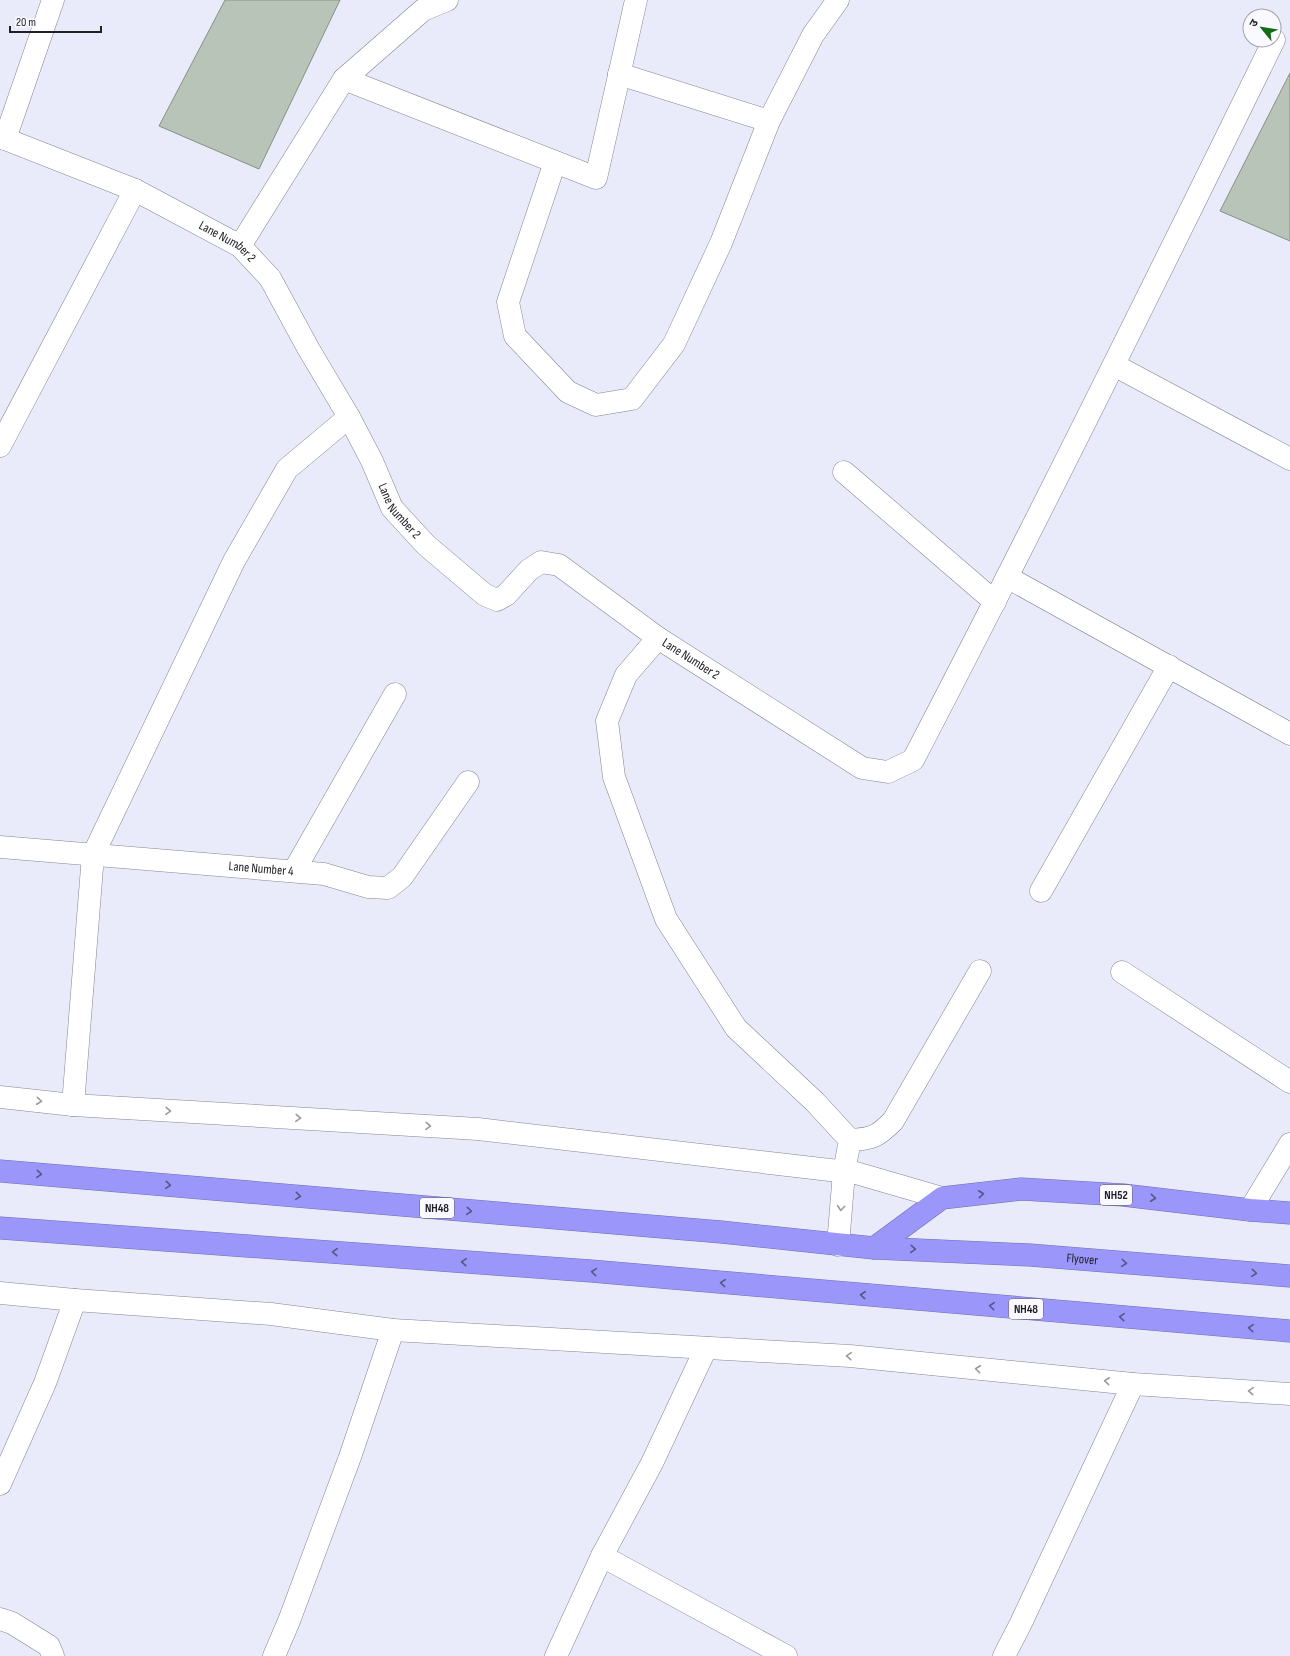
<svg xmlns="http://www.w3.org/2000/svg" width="1290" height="1656" font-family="'Sofia Sans Condensed','Noto Sans Devanagari',sans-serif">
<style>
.building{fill:#b9c4b8;stroke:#869085}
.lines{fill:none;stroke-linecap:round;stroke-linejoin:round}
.minor-casing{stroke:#848492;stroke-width:23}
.highway-casing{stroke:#706db0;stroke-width:23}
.minor{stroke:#fff;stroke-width:22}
.highway{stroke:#9b97fa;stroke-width:22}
.oneway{stroke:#9b9b9d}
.oneway2{stroke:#575685}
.labels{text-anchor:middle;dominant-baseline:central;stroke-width:3;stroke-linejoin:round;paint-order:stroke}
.shield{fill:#f9f9ff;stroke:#616167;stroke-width:1}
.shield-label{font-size:12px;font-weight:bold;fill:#202026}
.street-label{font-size:13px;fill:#202026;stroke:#f9f9ff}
</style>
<rect width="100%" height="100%" fill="#eaebfa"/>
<g class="building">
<path d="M225,0H340L259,169L159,126Z"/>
<path d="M1290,73V241L1220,211Z"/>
</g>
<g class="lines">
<g class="minor-casing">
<g id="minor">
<path d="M619,74L769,121"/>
<path d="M344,79L596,178L636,0"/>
<path id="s1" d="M0,137L135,190L240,246L270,278L308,348L349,417L372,461L392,508L426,545L485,595L497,600L506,595L529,570L541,562L559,565L658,638L862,768L888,772L913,760C1037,522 1156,281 1274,40"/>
<path d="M5,139L53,0"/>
<path d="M555,162L508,302L515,336L568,392L596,405L632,399L674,344L721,243L769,121L813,35L838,0"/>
<path d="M240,246L344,79L423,10L447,0"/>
<path d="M1114,365L1290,459"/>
<path d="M0,446L135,190"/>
<path d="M844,472L995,602"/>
<path d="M1007,577L1290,734"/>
<path d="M658,638L626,675L607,721L614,777L666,919L736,1028L815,1102L850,1140L844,1172L838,1245"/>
<path id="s2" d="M0,847L324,874L368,887L388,888L402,877L468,782"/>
<path d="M294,871L395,694"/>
<path d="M1041,891L1169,666"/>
<path d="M1122,972L1290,1082"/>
<path d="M0,1097L73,1105L478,1129L856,1173L942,1198"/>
<path d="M73,1105L93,855L234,561L287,469L349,417"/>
<path d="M850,1140C872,1139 877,1137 893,1121L980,971"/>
<path d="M1250,1210L1290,1144"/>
<path d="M0,1293L75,1300L271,1314L393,1330L850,1356L1133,1384L1290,1394"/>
<path d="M0,1484L45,1383L75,1300"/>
<path d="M602,1556L786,1656"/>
<path d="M0,1619L12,1623L49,1646L53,1656"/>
<path d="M274,1656L289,1621L350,1457L393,1330"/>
<path d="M556,1656L602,1556L652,1463L706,1348"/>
<path d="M1004,1656L1021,1623L1133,1384"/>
</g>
</g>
<g class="highway-casing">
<g id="highway">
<path id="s3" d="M0,1171L721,1232L874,1248L1030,1255L1290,1276"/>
<path d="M0,1228L591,1271L1290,1331"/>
<path d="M874,1248L942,1198L1021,1189L1123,1195L1250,1210L1290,1213"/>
</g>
</g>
<use href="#minor" class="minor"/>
<use href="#highway" class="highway"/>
</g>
<defs><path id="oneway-chevron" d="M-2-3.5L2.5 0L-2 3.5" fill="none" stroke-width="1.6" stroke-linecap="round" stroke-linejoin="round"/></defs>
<g class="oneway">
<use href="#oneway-chevron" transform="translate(39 1101) rotate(6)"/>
<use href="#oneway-chevron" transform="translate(168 1111) rotate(3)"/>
<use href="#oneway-chevron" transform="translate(298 1118) rotate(3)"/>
<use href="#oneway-chevron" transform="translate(428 1126) rotate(3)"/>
<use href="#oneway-chevron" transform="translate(841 1208) rotate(95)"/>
<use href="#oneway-chevron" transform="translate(849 1356) rotate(-176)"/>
<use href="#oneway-chevron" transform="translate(978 1369) rotate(-174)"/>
<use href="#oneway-chevron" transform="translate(1107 1381) rotate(-174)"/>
<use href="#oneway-chevron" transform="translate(1251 1391) rotate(-176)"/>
</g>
<g class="oneway2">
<use href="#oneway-chevron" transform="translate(39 1174) rotate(5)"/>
<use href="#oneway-chevron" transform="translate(168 1185) rotate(5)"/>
<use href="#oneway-chevron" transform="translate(981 1194) rotate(-6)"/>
<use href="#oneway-chevron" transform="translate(298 1196) rotate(5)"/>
<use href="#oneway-chevron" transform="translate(1153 1198) rotate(6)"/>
<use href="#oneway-chevron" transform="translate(469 1211) rotate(5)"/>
<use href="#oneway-chevron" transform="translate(913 1249) rotate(2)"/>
<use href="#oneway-chevron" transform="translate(335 1252) rotate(-176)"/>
<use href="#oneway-chevron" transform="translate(464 1262) rotate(-176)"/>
<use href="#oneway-chevron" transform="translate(1124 1263) rotate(5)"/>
<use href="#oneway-chevron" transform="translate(594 1272) rotate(-175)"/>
<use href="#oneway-chevron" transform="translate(1254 1273) rotate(5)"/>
<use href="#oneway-chevron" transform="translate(723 1283) rotate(-175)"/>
<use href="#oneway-chevron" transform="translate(863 1295) rotate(-175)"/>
<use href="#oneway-chevron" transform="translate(992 1306) rotate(-175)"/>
<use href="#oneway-chevron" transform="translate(1122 1317) rotate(-175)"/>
<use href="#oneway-chevron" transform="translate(1251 1328) rotate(-175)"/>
</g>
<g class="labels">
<g class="shield">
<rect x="1100" y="1185" width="32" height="20" rx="3"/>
<rect x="420" y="1198" width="34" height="20" rx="3"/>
<rect x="1009" y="1299" width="34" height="20" rx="3"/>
</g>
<g class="shield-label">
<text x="1116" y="1195">NH52</text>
<text x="437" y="1208">NH48</text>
<text x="1026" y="1309">NH48</text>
</g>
<g class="street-label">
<text stroke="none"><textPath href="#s1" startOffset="251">Lane Number 2</textPath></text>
<text stroke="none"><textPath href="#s1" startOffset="575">Lane Number 2</textPath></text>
<text stroke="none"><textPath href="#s1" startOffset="948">Lane Number 2</textPath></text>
<text stroke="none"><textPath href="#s2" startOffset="262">Lane Number 4</textPath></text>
<text stroke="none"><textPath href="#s3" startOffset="1086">Flyover</textPath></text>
</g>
</g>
<g transform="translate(1262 28) rotate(300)"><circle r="19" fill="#f9f9ff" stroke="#a2a2a8"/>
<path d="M0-3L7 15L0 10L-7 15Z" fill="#136c15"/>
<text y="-6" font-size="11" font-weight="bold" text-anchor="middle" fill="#202026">उ</text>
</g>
<path d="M10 26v6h91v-6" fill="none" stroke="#202026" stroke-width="2"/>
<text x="16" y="26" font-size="12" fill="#202026" stroke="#f9f9ff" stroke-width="3" paint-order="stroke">20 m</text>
</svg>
